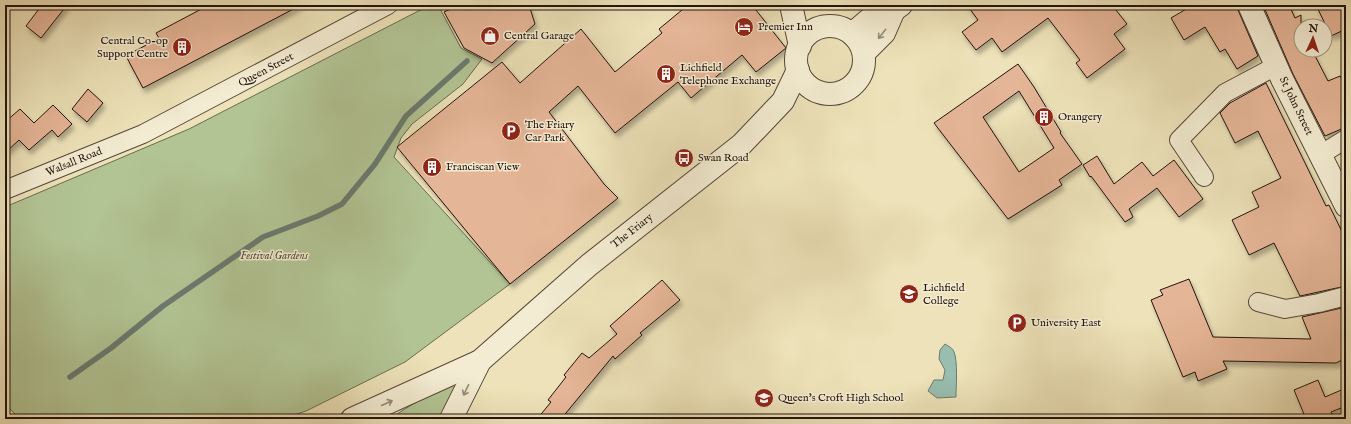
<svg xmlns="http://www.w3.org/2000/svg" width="1351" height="424" font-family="'IM FELL English',serif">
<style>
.green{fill:#b2c494;stroke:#6a6c50}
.water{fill:#99beb0;stroke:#6a7a6f}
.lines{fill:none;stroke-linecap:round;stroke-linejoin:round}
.stream{stroke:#6a7a6f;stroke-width:5.5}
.building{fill:#e5b597;stroke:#23130d;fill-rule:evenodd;filter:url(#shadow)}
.minor-casing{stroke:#564738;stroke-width:20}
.tertiary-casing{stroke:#564738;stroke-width:24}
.minor{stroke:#f3ecd2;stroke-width:18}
.tertiary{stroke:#f3ecd2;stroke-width:22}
.oneway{stroke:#958a79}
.labels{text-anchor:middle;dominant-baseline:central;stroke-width:3;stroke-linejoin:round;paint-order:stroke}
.poi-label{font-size:11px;fill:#23130d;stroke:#f3ecd2;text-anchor:start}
.street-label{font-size:11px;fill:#23130d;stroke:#f3ecd2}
.park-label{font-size:11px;font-style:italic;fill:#55513c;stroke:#f3ecd2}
</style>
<defs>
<filter id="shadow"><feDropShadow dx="2.5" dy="4.5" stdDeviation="2" flood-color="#0004"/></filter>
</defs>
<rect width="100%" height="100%" fill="#ede2b9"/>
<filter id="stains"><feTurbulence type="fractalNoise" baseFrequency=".005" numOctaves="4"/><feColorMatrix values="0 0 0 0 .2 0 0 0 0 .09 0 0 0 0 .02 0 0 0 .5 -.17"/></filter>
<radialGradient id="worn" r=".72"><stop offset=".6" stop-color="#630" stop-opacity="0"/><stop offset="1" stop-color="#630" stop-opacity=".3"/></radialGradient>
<g class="green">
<path d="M430,5H438L461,48L482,59L463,84L412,124L401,138L394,157L510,284L405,362L306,411L282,419H20L5,404V207L189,129Z"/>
<path d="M453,379L462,386L444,419H389Z"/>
</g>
<path class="water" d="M945,344C948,346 953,348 954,352C958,361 956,386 956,397L937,398L928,391L934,380H943L945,370L939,359L940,350Z"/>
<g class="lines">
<path class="stream" d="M70,377L111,348L163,306L263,237L318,216L342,204L375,164L406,116L467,61"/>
</g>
<g class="building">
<path d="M42,5H67L41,38L26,26Z"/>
<path d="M209,5H301L143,88L126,56L159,38L156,33Z"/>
<path d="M459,5H529L535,24L492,63L464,48L444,12Z"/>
<path d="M688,5H752L786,48L756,72L742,55L691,98L678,82L615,133L578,86L549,112L604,184L618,198L510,284L397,147L502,62L520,83L581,29L615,72L662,33L659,29Z"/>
<path d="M967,5H1112L1127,24L1114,34L1125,49L1087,78L1076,63L1080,60L1048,18L1002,52L992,38L976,50L962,32L978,20Z"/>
<path d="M1193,5H1237L1238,10L1258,56L1237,69L1225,49L1220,52L1205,27L1184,40L1171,18Z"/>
<path d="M1263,5H1289L1295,18L1301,15V50H1312L1328,81L1340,76L1346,87V127L1325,136L1293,74Z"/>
<path d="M1316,5H1346V29L1331,36Z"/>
<path d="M1018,64L1034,87L1061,132L1060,133L1082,164L1059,180L1062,185L1008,219L934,123ZM1019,91L1054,148L1019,172L983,117Z"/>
<path d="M1266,83L1326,206L1329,205L1346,240V286L1300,296L1274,243L1249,255L1232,220L1259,207L1252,192L1281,178L1258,131L1235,143L1220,113L1230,103Z"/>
<path d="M88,89L103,103L87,122L72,109Z"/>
<path d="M53,105L72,124L58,137L52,130L29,150L19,140L5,153V122L20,109L34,123Z"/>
<path d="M1097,156L1114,184L1142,162L1153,176L1174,160L1203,199L1179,217L1157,188L1129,209L1133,217L1125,222L1091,176L1090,177L1083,165Z"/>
<path d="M1189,279L1213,337L1311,339L1302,317L1346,307V358L1336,363L1223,361L1227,369L1198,381L1195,372L1183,377L1151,300L1163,295L1160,290Z"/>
<path d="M662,280L680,300L640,333L642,335L615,359L613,356L561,419H537L551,402L548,400L566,377L564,375L582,353L589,358L617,334L610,326Z"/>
<path d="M1318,380L1325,397L1346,388V406L1331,412L1332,414L1320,419H1306L1294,390Z"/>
</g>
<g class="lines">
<g class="minor-casing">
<g id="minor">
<path d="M1320,155L1346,139"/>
<path d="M1204,177L1179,140L1225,93L1276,66"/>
<path d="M5,190L143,134L388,5"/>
<path d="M1258,302L1285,309L1319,303L1346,296"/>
</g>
</g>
<g class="tertiary-casing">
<g id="tertiary">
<path d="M791,5L800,46"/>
<path d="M1249,5L1282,79L1346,206"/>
<circle cx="830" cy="60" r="34"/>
<path d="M852,34L872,17L894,10L901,5"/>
<path d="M864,53L884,33L894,10"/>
<path d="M352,419L480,361L589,265L741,145L783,101L798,70"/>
<path d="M451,419L480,361"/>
</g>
</g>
<use href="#minor" class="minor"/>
<use href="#tertiary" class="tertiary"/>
</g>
<defs><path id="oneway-shaft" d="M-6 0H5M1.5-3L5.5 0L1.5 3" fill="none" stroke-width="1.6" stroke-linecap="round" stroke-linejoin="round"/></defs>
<g class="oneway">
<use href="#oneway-shaft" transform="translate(882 34) rotate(128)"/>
<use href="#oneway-shaft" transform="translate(466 390) rotate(116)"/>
<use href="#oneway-shaft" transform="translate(387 403) rotate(-24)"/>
</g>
<defs>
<g id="hotel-disc" transform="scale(1)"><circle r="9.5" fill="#8f2418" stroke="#f3ecd2"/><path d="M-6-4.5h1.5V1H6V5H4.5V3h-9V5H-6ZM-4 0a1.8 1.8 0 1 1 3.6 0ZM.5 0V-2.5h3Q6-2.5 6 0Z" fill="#fff"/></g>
<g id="shop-disc" transform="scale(1)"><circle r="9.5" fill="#8f2418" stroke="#f3ecd2"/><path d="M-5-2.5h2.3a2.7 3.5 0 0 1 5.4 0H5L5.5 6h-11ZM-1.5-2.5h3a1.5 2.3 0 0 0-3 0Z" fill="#fff"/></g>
<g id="building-disc" transform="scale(1)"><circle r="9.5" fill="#8f2418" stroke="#f3ecd2"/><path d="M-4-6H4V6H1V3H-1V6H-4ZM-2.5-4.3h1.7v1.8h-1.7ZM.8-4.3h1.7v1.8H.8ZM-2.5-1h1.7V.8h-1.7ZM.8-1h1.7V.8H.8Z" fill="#fff"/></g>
<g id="parking-disc" transform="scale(1)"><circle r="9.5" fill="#8f2418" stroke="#f3ecd2"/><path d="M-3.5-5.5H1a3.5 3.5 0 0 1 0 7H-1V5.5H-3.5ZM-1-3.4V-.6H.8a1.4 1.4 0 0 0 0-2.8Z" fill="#fff"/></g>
<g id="bus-disc" transform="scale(1)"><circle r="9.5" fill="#8f2418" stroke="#f3ecd2"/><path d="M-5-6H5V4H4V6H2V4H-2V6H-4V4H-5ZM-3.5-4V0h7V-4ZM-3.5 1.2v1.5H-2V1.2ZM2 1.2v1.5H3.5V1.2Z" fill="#fff"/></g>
<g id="university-disc" transform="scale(1)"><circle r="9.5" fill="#8f2418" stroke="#f3ecd2"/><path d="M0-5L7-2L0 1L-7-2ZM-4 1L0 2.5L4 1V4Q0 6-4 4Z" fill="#fff"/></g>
<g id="school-disc" transform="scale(1)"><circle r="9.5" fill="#8f2418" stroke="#f3ecd2"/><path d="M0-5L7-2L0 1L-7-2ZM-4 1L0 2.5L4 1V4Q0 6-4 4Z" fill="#fff"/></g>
</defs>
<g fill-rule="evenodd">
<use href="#hotel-disc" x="744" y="27"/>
<use href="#shop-disc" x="490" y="36"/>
<use href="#building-disc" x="182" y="47"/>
<use href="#building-disc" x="666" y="74"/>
<use href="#building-disc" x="1044" y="117"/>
<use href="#parking-disc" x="511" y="131"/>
<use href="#bus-disc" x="684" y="158"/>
<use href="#building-disc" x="432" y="167"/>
<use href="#university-disc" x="909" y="294"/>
<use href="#parking-disc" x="1017" y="323"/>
<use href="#school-disc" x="764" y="398"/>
</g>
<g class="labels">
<g class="poi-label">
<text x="758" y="27">Premier Inn</text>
<text x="504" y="36">Central Garage</text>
<text x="168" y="41" text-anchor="end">Central Co-op<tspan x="168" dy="13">Support Centre</tspan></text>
<text x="680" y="68">Lichfield<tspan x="680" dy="13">Telephone Exchange</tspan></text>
<text x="1058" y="117">Orangery</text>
<text x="525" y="125">The Friary<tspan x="525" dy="13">Car Park</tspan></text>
<text x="698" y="158">Swan Road</text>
<text x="446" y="167">Franciscan View</text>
<text x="923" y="288">Lichfield<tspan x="923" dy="13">College</tspan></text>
<text x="1031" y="323">University East</text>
<text x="778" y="398">Queen's Croft High School</text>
</g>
<g class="street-label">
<text transform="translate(266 70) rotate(-28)">Queen Street</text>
<text transform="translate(1296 106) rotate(64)">St John Street</text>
<text transform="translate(74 162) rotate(-22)">Walsall Road</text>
<text transform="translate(632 231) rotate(-38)">The Friary</text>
</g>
<g class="park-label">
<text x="274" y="256">Festival Gardens</text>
</g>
</g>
<rect width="1351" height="424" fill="none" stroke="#ede2b9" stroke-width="20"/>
<rect x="6" y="6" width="1339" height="412" fill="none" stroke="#23130d" stroke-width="2"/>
<rect x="10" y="10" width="1331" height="404" fill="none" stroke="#23130d"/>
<g transform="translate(1313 38) rotate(3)"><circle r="19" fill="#f3ecd2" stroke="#a09583"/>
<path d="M0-3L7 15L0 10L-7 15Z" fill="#8f2418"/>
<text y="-6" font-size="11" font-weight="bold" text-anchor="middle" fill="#23130d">N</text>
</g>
<rect width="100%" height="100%" filter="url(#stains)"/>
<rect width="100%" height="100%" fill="url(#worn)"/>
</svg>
